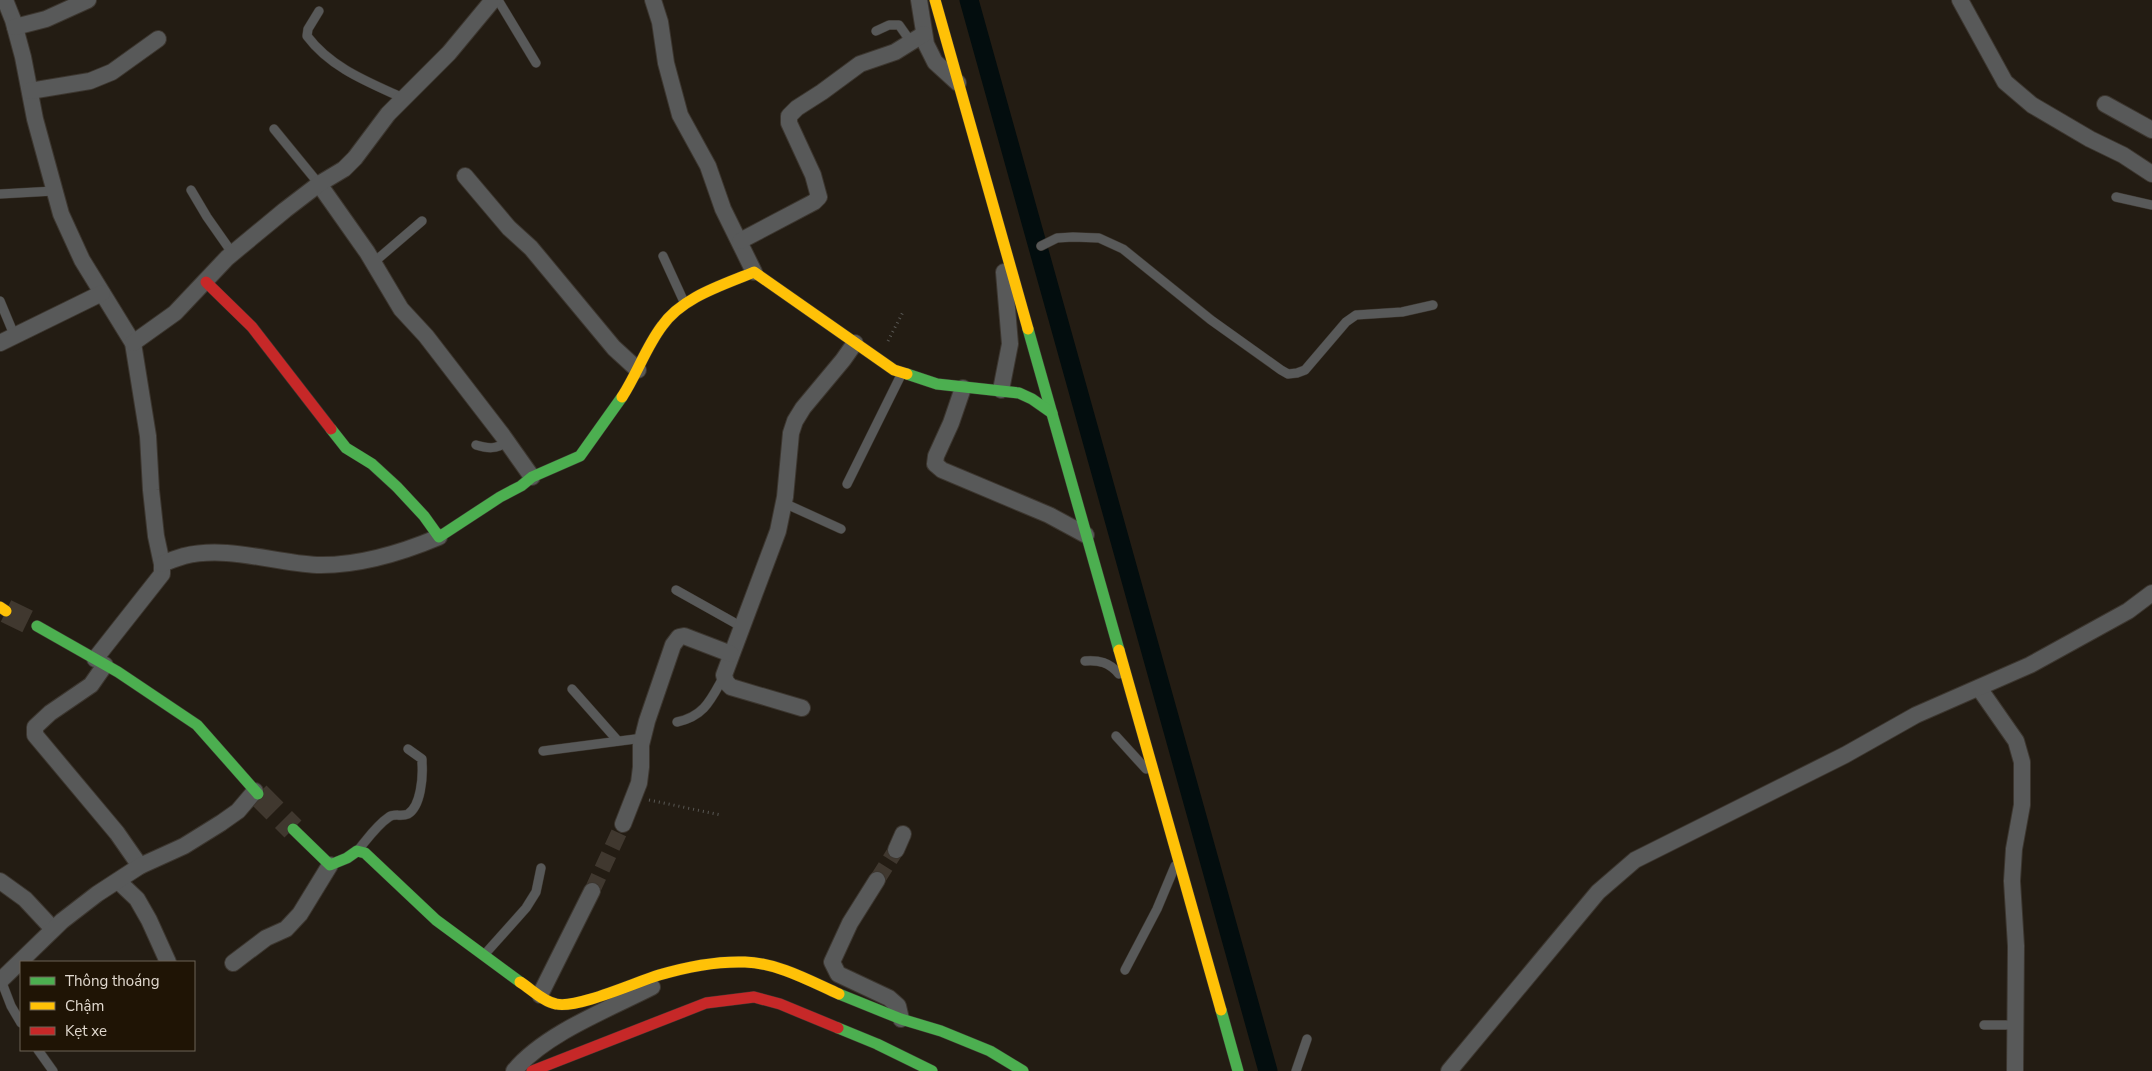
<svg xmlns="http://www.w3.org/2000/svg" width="2152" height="1071" font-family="'Nunito Sans',sans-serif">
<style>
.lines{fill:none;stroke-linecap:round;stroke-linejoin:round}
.canal{stroke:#030d0e;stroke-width:19}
.street-tunnel{stroke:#40382f;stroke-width:16;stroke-dasharray:16 8;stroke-linecap:butt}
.secondary-tunnel{stroke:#40382f;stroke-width:24;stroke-dasharray:24 12;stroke-linecap:butt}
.lane-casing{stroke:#3c362f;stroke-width:10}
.street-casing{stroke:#3c362f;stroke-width:18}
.fast-casing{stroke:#3c362f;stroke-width:12}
.slow-casing{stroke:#3c362f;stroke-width:12}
.jam-casing{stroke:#3c362f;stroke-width:12}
.path{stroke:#595855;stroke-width:3;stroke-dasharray:1 4;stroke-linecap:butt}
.lane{stroke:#585959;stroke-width:9}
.street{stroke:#585959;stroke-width:16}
.fast{stroke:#4caf50;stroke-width:11}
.slow{stroke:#ffc107;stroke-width:11}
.jam{stroke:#c62828;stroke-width:11}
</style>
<rect width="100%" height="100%" fill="#231c13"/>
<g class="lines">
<path class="canal" d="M969,0L1268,1071"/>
<g class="street-tunnel">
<path d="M877,880L896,850"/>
<path d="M592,891L623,824"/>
</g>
<g class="secondary-tunnel">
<path d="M6,611L37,626"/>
<path d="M258,794L293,829"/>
</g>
<g class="lane-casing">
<g id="lane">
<path d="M498,0L536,63"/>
<path d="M319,11L308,29L307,36C331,68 368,82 403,98"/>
<path d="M876,31L889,25H899L911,42"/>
<path d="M274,129L319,184"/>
<path d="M191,190L207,217L233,254"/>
<path d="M0,194L54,191"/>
<path d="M2116,197L2152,205"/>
<path d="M1041,246L1057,238L1073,237L1099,238L1123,249L1211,320L1281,370L1288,374L1297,373L1305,370L1346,322L1356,315L1402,312L1433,305"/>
<path d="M663,256L685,304"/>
<path d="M373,263L422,221"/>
<path d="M0,301L15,337"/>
<path d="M476,445C489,449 496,449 507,442"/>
<path d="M847,484L902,373"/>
<path d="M784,503L841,529"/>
<path d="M676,590L742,627"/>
<path d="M1085,661C1099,660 1109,662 1119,674"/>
<path d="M572,689L618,741"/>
<path d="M677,722C705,716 711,699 724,676"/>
<path d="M1116,736L1146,769"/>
<path d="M543,751L643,738"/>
<path d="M359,849C368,838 377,825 389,817C394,813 402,817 408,814C421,806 423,777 422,763V759L408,749"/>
<path d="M484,955L526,908L536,892L541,868"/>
<path d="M1125,970L1157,909L1175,866"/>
<path d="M1,980L11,1006L21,1023"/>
<path d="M1984,1025H2015"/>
<path d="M38,1050L53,1071"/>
<path d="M1296,1071L1307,1039"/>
</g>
</g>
<g class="street-casing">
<g id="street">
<path d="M5,0L13,20L23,57L35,119L61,214L82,260L133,343L148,436L151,490L156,536L162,564V574L95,659"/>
<path d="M653,0L660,22L666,63L680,115L708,166L723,209L754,272"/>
<path d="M919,0L926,44L935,62L958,83"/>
<path d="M1960,0L2005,82L2032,105L2090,139L2123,155L2152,174"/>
<path d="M15,27L46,19L88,0"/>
<path d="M30,91L90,81L112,72L158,39"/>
<path d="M2105,104L2152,130"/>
<path d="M465,176L509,228L531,248L614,348L638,370"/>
<path d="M319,184L367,252L401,309L426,336L503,436L532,477"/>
<path d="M740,241L814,202L819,197L813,175L789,123V116L797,108L822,92L860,64L895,52L924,34"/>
<path d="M0,343L102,293"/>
<path d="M133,343L175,313L227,258L285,210L319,184L344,169L355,158L388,114L449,53L493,0"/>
<path d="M963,388L951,423L936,456L935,464L942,470L1049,515L1086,535"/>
<path d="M1001,390L1010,344L1004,272"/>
<path d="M162,564C169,561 177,558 184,556C227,545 274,563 317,565C358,566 401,553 439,537"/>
<path d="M105,665L91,685L50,713L35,727V735L117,833L140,866"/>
<path d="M1979,688L2016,741L2022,762V805L2014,849L2012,881L2016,946L2015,1071"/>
<path d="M802,708L731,687L726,682L724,675L778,531L785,497L791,433L795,421L803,408L843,360L855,343"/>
<path d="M623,824L639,783L641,767V745L647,721L673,645L679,637L684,636L731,654"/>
<path d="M896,850L903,834"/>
<path d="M877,880L850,923L832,962L838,974L889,998L898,1006L901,1019"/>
<path d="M0,881L25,899L53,929"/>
<path d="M118,881L137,899L149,920L168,962"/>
<path d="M233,963L266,938L286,929L300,914L330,865"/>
<path d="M0,981L62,921L97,894L140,866L184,846L221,823L238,811L255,791"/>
<path d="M540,995L592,891"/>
<path d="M514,1071C544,1034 609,1009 652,987"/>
<path d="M1449,1071L1598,892L1635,860L1845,755L1916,715L2030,665L2128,611L2152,593"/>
</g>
</g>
<g class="fast-casing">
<g id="fast">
<path d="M1028,329L1119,650"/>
<path d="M907,374L937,384L1019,393L1032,399L1052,413"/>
<path d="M331,429L346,448L372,464L397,487L424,516L439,537L500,497L521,486L532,477L580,456L622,397"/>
<path d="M37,626L118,672L197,725L258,794"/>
<path d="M293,829L330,865L347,858L357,851L365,853L436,920L520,982"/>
<path d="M839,994L901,1019L941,1031L990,1051L1023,1071"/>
<path d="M1221,1010L1238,1071"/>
<path d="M838,1028L877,1044L932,1071"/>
</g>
</g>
<g class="slow-casing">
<g id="slow">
<path d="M935,0L1028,329"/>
<path d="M622,397C637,374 646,347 662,326C682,297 723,285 754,272L894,370L907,374"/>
<path d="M0,607L6,611"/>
<path d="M1119,650L1221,1010"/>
<path d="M520,982C531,989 544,1002 556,1004C577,1009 636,982 659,975C686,967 717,961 745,962C778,963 810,981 839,994"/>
</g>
</g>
<g class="jam-casing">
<g id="jam">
<path d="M206,282L252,327L331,429"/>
<path d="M532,1071L706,1003L754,997L780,1004L838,1028"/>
</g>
</g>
<g class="path">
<path d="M888,341L903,312"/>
<path d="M649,800L721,815"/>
</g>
<use href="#lane" class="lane"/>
<use href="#street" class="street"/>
<use href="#fast" class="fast"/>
<use href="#slow" class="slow"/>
<use href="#jam" class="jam"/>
</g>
<rect x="20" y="961" width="175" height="90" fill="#1f1405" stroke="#6d6356"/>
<rect x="30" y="977" width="25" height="8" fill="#4caf50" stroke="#6d6356"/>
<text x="65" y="986" font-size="15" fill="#e1d9cf">Thông thoáng</text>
<rect x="30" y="1002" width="25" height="8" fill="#ffc107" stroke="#6d6356"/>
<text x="65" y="1011" font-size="15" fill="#e1d9cf">Chậm</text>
<rect x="30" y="1027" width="25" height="8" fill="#c62828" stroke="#6d6356"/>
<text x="65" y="1036" font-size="15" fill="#e1d9cf">Kẹt xe</text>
</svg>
